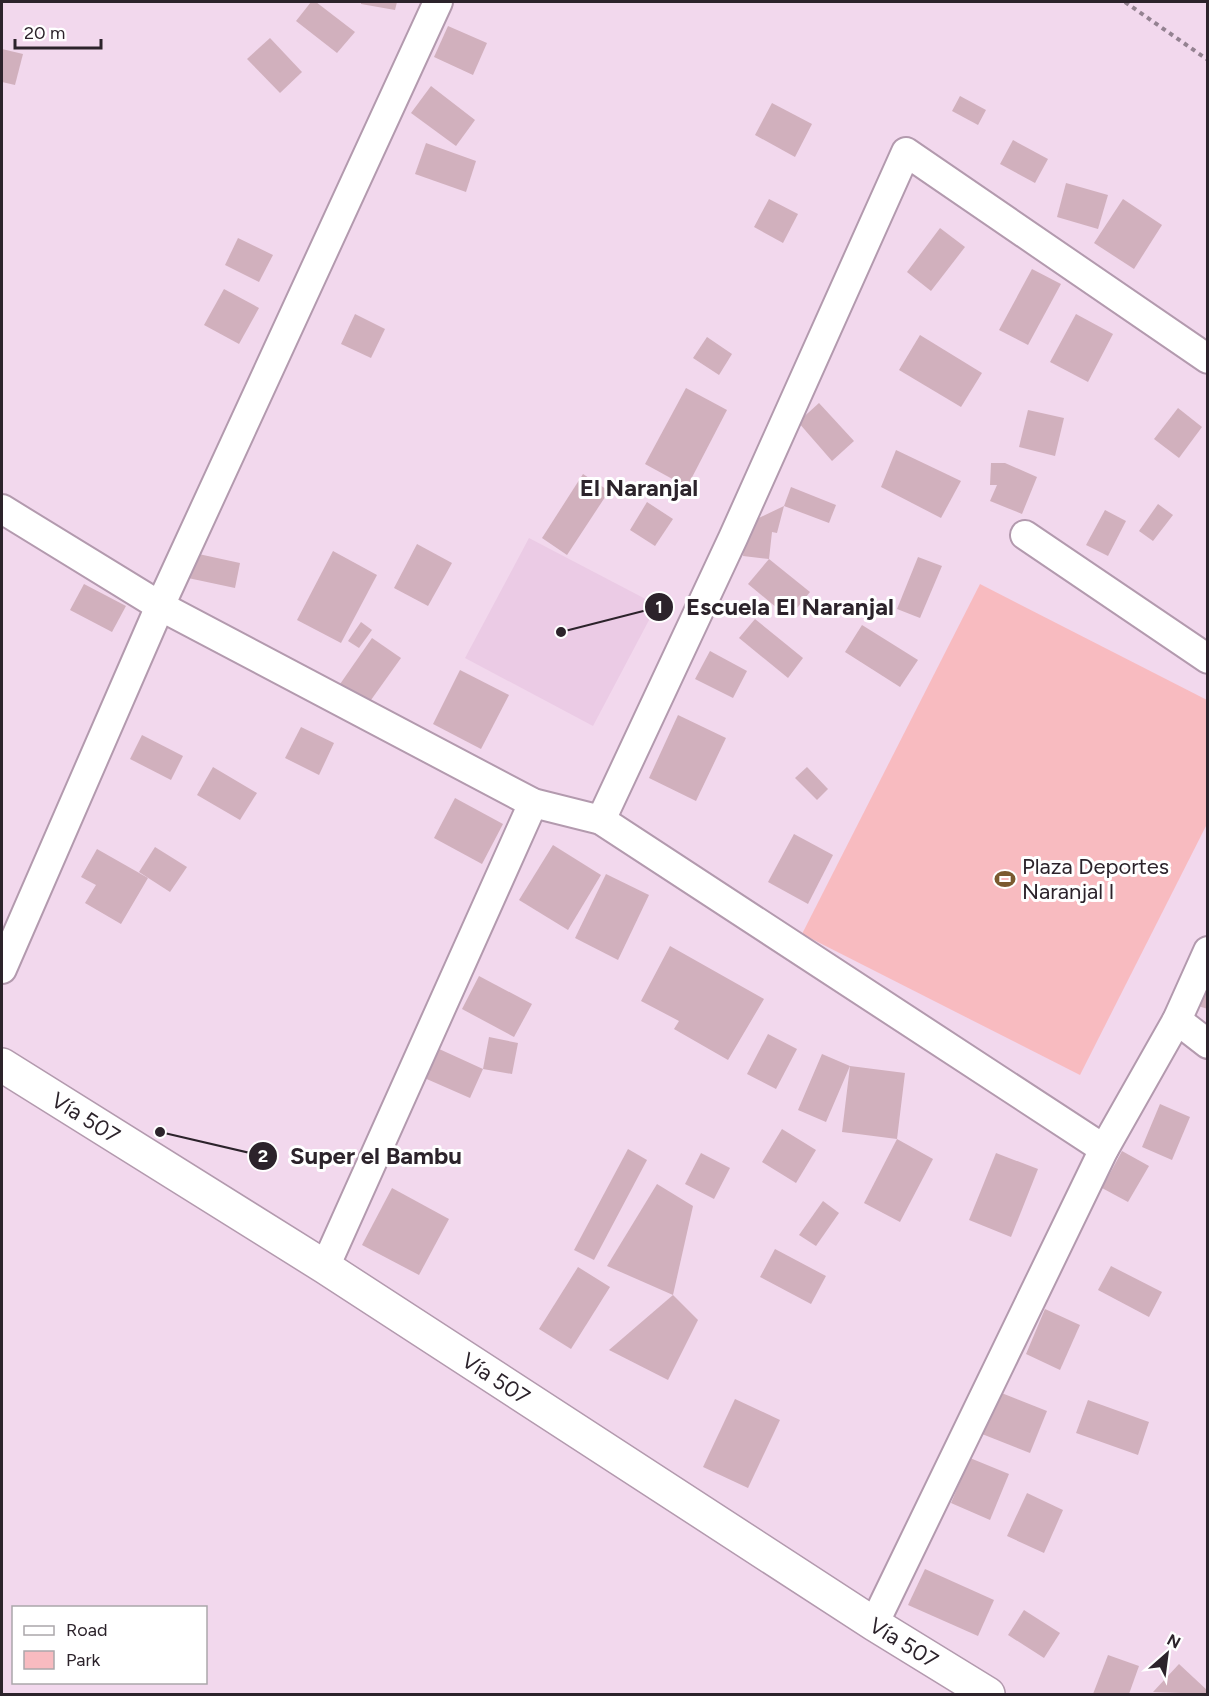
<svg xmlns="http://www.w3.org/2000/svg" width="1209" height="1696" font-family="Figtree,sans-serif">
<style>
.built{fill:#ebcbe5}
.green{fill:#f8bbc0}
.building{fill:#d1b0bd}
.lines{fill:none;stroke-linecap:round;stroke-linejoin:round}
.street-casing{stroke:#b39aae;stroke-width:32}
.secondary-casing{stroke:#b39aae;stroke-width:36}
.path{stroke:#948291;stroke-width:4;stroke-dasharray:4.5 4.5;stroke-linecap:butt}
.street{stroke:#fff;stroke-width:28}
.secondary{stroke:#fff;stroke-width:33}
.labels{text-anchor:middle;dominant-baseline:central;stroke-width:6;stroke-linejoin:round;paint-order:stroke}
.poi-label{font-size:22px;fill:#2c232b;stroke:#fff;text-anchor:start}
.street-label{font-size:22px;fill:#2c232b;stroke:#fff}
.neighbourhood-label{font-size:24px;font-weight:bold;fill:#2c232b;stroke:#fff}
.leader{fill:none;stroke:#2c232b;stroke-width:2}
.callout-dot{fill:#2c232b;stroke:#fff;stroke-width:2}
.mark-label{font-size:18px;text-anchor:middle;font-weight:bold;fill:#fff}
.callout-label{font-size:24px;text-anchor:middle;font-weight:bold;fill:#2c232b;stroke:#fff;stroke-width:6;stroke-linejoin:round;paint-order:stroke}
</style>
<rect width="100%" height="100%" fill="#f2d8ed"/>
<path class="built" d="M529,538L657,605L593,726L465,658Z"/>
<path class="green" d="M980,584L1207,700V824L1080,1075L802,934Z"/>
<g class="building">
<path d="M311,2H316L355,32L337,53L296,21Z"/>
<path d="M361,2H397L395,10L361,4Z"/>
<path d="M448,26L487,43L473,75L434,57Z"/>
<path d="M270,38L302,72L280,93L247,59Z"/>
<path d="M2,49L23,54L15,85L2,82Z"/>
<path d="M431,86L475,120L456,146L411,113Z"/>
<path d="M960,96L986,110L978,125L952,111Z"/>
<path d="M772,103L812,124L795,157L755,135Z"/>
<path d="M1013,140L1048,159L1035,183L1000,164Z"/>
<path d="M426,143L476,161L466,192L415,174Z"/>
<path d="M1066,183L1108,195L1098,229L1057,217Z"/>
<path d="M769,199L798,214L783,243L754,227Z"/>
<path d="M1123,199L1162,225L1134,269L1094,243Z"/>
<path d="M940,228L965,247L931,291L907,272Z"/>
<path d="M238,238L273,255L259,282L225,265Z"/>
<path d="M1032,269L1061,284L1028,345L999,330Z"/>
<path d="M224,289L259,308L239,344L204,325Z"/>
<path d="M355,314L385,329L371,358L341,344Z"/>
<path d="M1076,314L1113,334L1088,382L1050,362Z"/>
<path d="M920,335L982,373L961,407L899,370Z"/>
<path d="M707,337L732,354L719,375L693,358Z"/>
<path d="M686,388L727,410L687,487L645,464Z"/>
<path d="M819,403L854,441L832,461L798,422Z"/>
<path d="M1178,408L1202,427L1179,458L1154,439Z"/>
<path d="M1028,410L1064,418L1055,456L1019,447Z"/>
<path d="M896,450L961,481L941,518L881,487Z"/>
<path d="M991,463H1005L1037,477L1022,514L990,501L997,485H990Z"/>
<path d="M583,474L609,491L567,555L542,538Z"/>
<path d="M791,487L836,505L829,523L784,506Z"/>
<path d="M647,502L673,519L655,546L630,530Z"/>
<path d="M1158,504L1173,515L1153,541L1139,531Z"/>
<path d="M784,506L777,533L772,532L769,559L743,556L746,524Z"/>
<path d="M1105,510L1126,521L1108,556L1086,545Z"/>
<path d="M417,544L452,563L428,606L394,588Z"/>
<path d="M333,551L377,575L341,643L297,620Z"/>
<path d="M194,553L240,563L235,588L188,578Z"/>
<path d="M918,557L942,566L920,618L897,609Z"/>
<path d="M769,559L810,592L789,618L748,584Z"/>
<path d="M84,584L126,606L112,632L70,610Z"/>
<path d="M755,619L803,658L788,678L739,638Z"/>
<path d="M361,622L372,630L359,648L348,641Z"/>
<path d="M862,625L918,660L900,687L845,652Z"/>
<path d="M372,638L401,658L366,707L338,687Z"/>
<path d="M710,651L747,671L733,698L695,679Z"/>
<path d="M460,670L509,695L481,749L433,724Z"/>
<path d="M678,715L726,738L696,801L649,778Z"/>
<path d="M301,727L334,743L319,775L285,758Z"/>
<path d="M142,735L183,756L171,780L130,759Z"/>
<path d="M213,767L257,793L240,820L197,795Z"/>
<path d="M807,767L828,789L817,800L795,778Z"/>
<path d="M455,798L503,824L482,864L434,838Z"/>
<path d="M794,834L833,855L808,904L768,882Z"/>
<path d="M553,845L601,875L568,930L519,900Z"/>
<path d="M155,847L187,867L170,892L139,872Z"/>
<path d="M97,849L148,878L121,924L85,903L96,885L81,877Z"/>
<path d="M606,874L649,895L618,960L575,938Z"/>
<path d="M670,946L764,999L728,1060L674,1029L679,1021L641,1001Z"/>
<path d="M479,976L532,1004L514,1037L462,1009Z"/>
<path d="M1208,979V1009L1198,1006Z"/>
<path d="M768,1034L797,1049L776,1089L747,1074Z"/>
<path d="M489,1037L518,1043L512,1074L483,1069L470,1098L413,1073L426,1043L483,1069Z"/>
<path d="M822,1054L850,1066L905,1073L897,1139L842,1132L850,1066L826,1122L798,1110Z"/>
<path d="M1160,1104L1190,1117L1172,1160L1142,1147Z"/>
<path d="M782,1129L816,1150L796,1183L762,1162Z"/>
<path d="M897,1139L933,1159L900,1222L864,1203Z"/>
<path d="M628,1149L647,1160L594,1260L574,1250Z"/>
<path d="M1122,1151L1149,1166L1128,1202L1102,1188Z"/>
<path d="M701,1153L730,1168L714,1199L685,1184Z"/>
<path d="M996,1153L1038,1169L1011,1237L969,1220Z"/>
<path d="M657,1184L693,1206L673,1295L607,1266Z"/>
<path d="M392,1188L449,1219L419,1275L362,1245Z"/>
<path d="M823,1201L839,1213L816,1246L799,1235Z"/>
<path d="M775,1249L826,1276L811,1304L760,1277Z"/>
<path d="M1111,1266L1162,1292L1149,1317L1098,1290Z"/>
<path d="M578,1267L610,1287L571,1349L539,1329Z"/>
<path d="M673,1295L698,1320L668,1380L609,1350Z"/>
<path d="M1045,1309L1080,1325L1060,1370L1026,1354Z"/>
<path d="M999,1392L1047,1411L1030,1453L982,1434Z"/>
<path d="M735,1399L780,1420L748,1488L703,1467Z"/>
<path d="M1088,1400L1149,1422L1138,1455L1076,1433Z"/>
<path d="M970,1458L1009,1474L990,1520L951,1503Z"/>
<path d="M1027,1493L1063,1510L1044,1553L1007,1536Z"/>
<path d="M925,1569L994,1600L978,1636L908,1605Z"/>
<path d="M1024,1610L1060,1633L1044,1658L1008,1635Z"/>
<path d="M1108,1655L1139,1666L1129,1694H1093Z"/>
<path d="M1179,1664L1208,1691V1694L1153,1692Z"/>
</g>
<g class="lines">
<g class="street-casing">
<g id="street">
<path d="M2,509L160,606L533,803L601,820L1104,1149"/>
<path d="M1025,535L1208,659"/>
<path d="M601,820L733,538L906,152L1208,359"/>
<path d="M2,969L160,606L438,2"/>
<path d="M1177,1020L1208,1044"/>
<path d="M325,1267L533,803"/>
<path d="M874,1624L1104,1149L1177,1020L1208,951"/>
</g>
</g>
<g class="secondary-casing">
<g id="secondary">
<path id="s1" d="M2,1065L325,1267L874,1624L988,1694"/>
</g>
</g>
<path class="path" d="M1125,2L1208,60"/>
<use href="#street" class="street"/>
<use href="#secondary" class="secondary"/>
</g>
<defs>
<g id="stadium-bare" transform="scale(1.62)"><path d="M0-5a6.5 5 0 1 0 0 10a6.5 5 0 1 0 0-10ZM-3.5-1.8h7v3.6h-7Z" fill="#7a5a30" stroke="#fff" stroke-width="2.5" paint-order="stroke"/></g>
</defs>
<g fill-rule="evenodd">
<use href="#stadium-bare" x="1005" y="879"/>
</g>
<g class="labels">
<g class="poi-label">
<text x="1022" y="866">Plaza Deportes<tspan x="1022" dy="25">Naranjal I</tspan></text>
</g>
<g class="street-label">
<text stroke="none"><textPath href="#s1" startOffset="99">Vía 507</textPath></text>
<text stroke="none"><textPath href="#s1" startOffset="585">Vía 507</textPath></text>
<text stroke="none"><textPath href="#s1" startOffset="1071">Vía 507</textPath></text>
</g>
<g class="neighbourhood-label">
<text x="639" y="487">El Naranjal</text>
</g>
</g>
<path class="leader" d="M561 632L659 607M160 1132L263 1156"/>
<g class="callout-dot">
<circle cx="561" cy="632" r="6"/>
<circle cx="160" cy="1132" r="6"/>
<circle cx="659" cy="607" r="15"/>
<circle cx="263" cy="1156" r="15"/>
</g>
<g class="mark-label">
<text x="659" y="613">1</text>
<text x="263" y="1162">2</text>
</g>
<g class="callout-label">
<text x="790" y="615">Escuela El Naranjal</text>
<text x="376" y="1164">Super el Bambu</text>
</g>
<rect width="1209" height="1696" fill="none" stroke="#2c232b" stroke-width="6"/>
<rect x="12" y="1606" width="195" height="78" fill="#ffffff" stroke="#aba7aa" stroke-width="1.5"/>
<rect x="24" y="1626" width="30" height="9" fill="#ffffff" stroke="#aba7aa" stroke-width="1.5"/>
<text x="66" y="1636" font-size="18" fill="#2c232b">Road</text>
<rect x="24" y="1651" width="30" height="18" fill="#f8bbc0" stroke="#aba7aa" stroke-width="1.5"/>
<text x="66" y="1666" font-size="18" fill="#2c232b">Park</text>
<g transform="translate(1167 1654) rotate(28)" stroke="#ffffff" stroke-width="4.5" paint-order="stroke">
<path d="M0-4.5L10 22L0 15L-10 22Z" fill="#2c232b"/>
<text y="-9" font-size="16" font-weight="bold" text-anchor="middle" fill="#2c232b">N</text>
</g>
<path d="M15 39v9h86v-9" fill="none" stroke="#2c232b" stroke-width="3"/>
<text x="24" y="39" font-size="18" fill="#2c232b" stroke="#ffffff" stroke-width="4.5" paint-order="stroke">20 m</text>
</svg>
